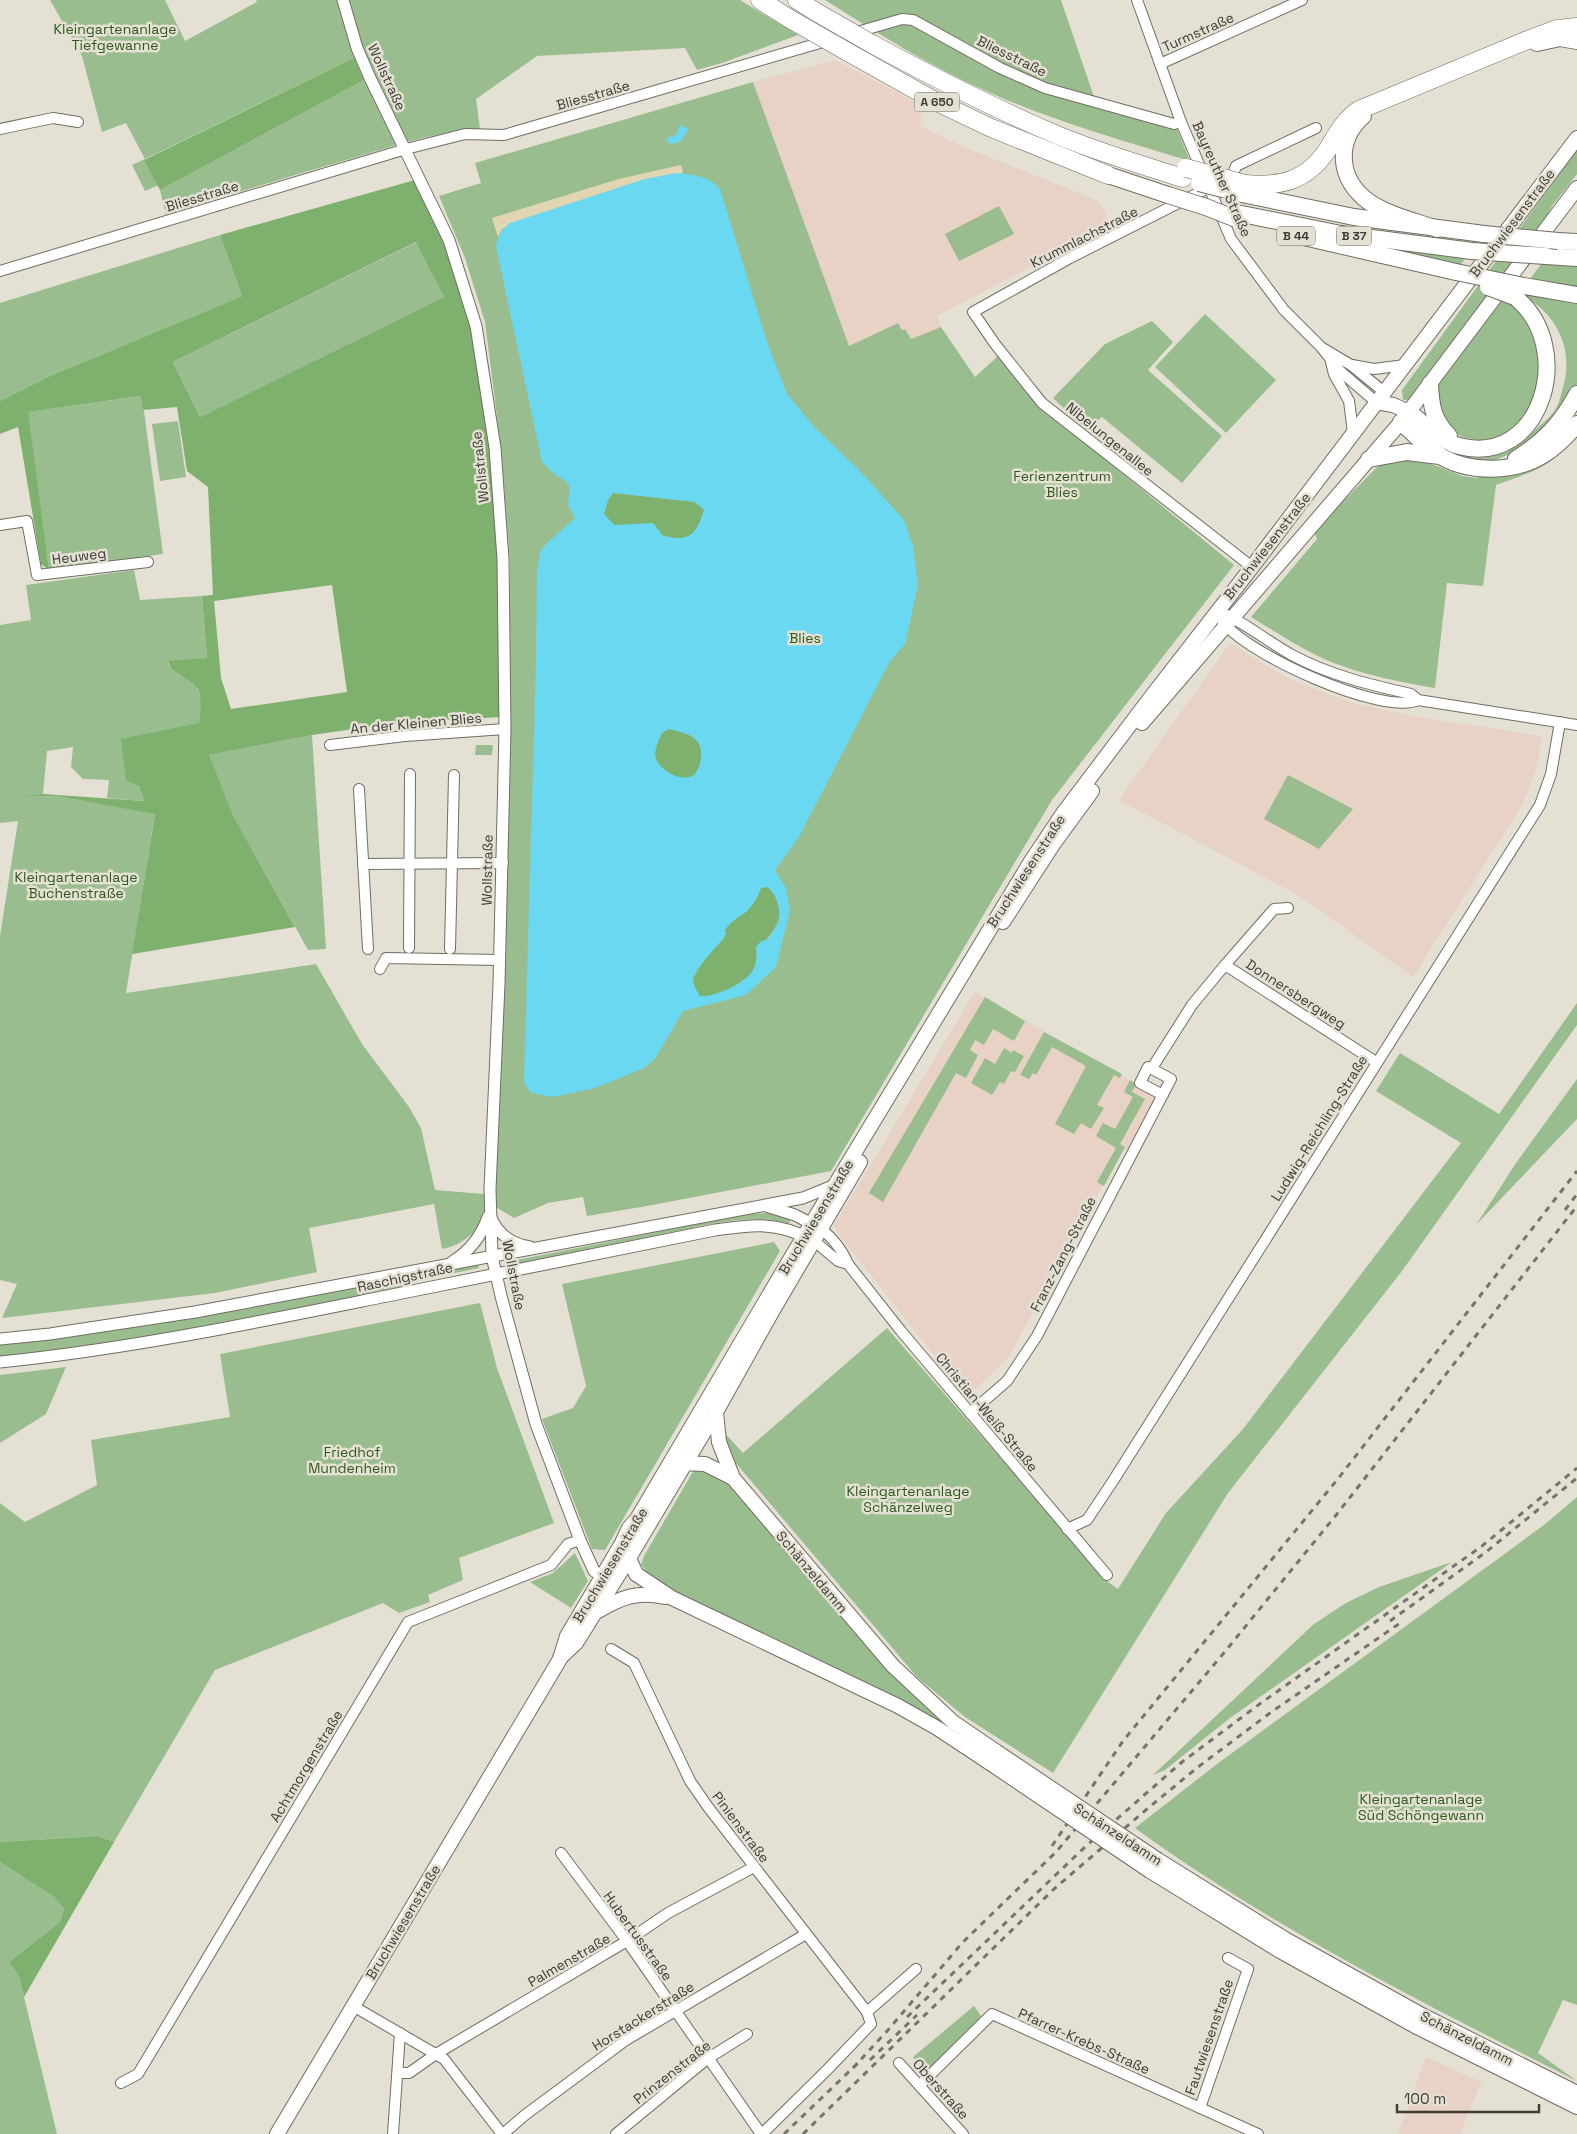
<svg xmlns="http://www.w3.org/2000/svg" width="1577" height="2134" font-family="'Space Grotesk',sans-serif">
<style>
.education{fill:#e8d1c5}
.green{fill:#9abd8f}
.forest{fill:#7eb06e;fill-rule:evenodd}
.sand{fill:#e0d7b2}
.water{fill:#6ad8f0;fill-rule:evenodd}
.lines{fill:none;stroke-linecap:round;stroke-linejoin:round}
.minor-casing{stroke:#726d63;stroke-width:12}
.tertiary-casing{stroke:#726d63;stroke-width:13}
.secondary-casing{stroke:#726d63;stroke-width:16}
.trunk-casing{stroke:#726d63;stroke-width:18}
.motorway-casing{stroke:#726d63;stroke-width:19}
.minor{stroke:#fff;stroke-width:10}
.tertiary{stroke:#fff;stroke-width:11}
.secondary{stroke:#fff;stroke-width:14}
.trunk{stroke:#fff;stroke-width:16}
.motorway{stroke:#fff;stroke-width:18}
.rail{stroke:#77746c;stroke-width:3;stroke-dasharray:6 6;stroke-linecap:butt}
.secondary-bridge-casing{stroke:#726d63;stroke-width:16;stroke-linecap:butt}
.trunk-bridge-casing{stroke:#726d63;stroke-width:18;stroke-linecap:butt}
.motorway-bridge-casing{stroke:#726d63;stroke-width:19;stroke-linecap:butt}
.secondary-bridge{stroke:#fff;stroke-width:14}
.trunk-bridge{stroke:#fff;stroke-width:16}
.motorway-bridge{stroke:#fff;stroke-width:18}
.labels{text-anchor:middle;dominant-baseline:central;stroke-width:5;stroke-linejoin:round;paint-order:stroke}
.shield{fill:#e4e0d3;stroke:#706d66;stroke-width:1}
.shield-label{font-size:12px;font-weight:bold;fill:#3e3c37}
.park-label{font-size:14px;fill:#2c5b1a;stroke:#e4e0d3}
.street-label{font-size:14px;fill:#3e3c37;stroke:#e4e0d3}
</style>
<rect width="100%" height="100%" fill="#e4e0d3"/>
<g class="education">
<path d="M836,60L922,106L920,126L964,147L1099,201L1111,225L937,316L941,327L911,339L905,330H903L898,323L849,346L834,312L753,82Z"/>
<path d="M1230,643L1287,678L1352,703L1419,717L1542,736L1537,766L1524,802L1413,977L1300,896L1119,800Z"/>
<path d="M975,992L1157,1096L1128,1149L1125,1148L1067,1248L1009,1357L967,1397L833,1227Z"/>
<path d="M1426,2057L1481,2082L1460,2134H1398Z"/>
</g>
<g class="green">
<path d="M50,0H165L185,41L257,2L256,0H740L798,35L725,62L697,70L685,48L537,56L476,99L480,129C437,131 394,146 353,158C291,176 228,195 166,215L160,190L364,80L354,58L145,159L159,185L145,191L132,165L145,159L126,123L102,132L82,56Z"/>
<path d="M825,0H1061L1094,97L1173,119L1190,161C1124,141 1056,122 993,94C934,69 879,34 825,0Z"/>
<path d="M753,82L849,346L898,323L902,330L905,329L911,339L941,327L975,377L998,356L1039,405L1234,565L1052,800L831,1171L647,1206L587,1216L583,1197L548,1203L514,1218L494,1206L510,729V562L501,448L485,322L465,258L439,196L481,183L475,163Z"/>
<path d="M1577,150V174L1552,206L1542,224L1416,394L1408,400H1403L1402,390Z"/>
<path d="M999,206L1014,234L959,261L945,234Z"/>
<path d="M220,235L242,296L50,376L0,401V303Z"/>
<path d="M417,242L444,297L200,417L173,362Z"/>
<path d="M1397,249L1466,257L1460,266L1396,253Z"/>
<path d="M1542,263L1577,265V288L1530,279Z"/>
<path d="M1523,292L1577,303V384L1559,414L1524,448L1493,461L1478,463L1448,454L1412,420C1429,435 1446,453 1469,457C1492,461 1518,448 1534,431C1540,425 1550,418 1555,410C1560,402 1561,393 1564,384C1573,346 1556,315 1523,295Z"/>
<path d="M1500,298L1512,302L1552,352L1554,372L1546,401L1517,431L1483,441L1462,437L1449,429L1442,421L1437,385Z"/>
<path d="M1205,314L1276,380L1226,433L1155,367Z"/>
<path d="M1152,321L1173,342L1148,370L1222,436L1182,483L1102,417L1087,430L1053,398L1105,344Z"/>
<path d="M142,396L163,554L49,570L27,412Z"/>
<path d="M178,421L186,477L160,481L152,424Z"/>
<path d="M1577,435C1551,467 1533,472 1496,485L1483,586L1447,583L1435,688C1400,682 1364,675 1331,662C1303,650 1277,633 1251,617L1317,539L1314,531L1378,466L1389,461L1403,458L1424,461L1462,476L1476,478L1505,474Z"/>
<path d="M134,570L140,600L202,596L207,658L168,662L172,670L194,682L202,699L199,723L139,786L144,801L107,798L109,780L83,779L71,767L73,747L47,751L43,794L27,797L57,796L155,813L126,993L316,964L362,1044L409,1107L421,1128L435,1190L484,1194C484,1200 485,1209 484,1214C478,1233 460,1246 442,1249L434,1204L309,1228L317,1272L215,1293L2,1318L17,1284L0,1280V936L18,821L0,823V625L31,620L26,585Z"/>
<path d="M312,735L326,949L308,950L233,815L208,755Z"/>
<path d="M476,745H493L492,755H475Z"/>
<path d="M1288,775L1353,809L1319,849L1264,819Z"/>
<path d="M985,997L1025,1021L1014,1041L993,1029L984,1045L975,1040L970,1050L978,1055L966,1078L956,1073L883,1202L869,1193Z"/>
<path d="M1577,1003V1025L1402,1271L1228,1493L1053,1773L965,1717L917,1677L729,1455L721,1429L743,1453L887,1328L1108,1582L1118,1589L1166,1513L1243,1429L1461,1143L1376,1091L1400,1053L1499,1114Z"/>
<path d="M1044,1032L1122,1074L1120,1078L1114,1075L1097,1105L1104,1108L1091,1129L1081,1123L1074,1134L1055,1124L1086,1066L1052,1047L1036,1075L1033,1073L1029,1079L1020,1075Z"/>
<path d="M1004,1048L1012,1053L1013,1050L1024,1056L1015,1072L1011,1071L1004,1084L1000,1082L992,1095L971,1083L985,1058L995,1064Z"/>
<path d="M1577,1079V1119L1476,1225L1516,1163Z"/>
<path d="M1130,1080L1136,1084L1132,1092L1145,1099L1120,1144L1125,1147L1104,1186L1097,1182L1116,1148L1096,1136L1103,1123L1115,1129L1133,1097L1124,1092Z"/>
<path d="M768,1213L792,1218L788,1224C746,1210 688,1230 645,1239C601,1248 557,1257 514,1266L512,1261L707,1222L750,1214Z"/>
<path d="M774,1242L780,1251L605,1550L592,1549L542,1419L573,1408L586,1386L562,1284Z"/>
<path d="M478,1265L479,1268L421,1280L390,1291L362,1296L363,1286Z"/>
<path d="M357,1281L361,1302L0,1362V1339Z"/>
<path d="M480,1303L497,1368L554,1523L459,1558L463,1580L428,1595L430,1602L399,1613L383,1603L215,1670L114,1842L96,1836L0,1842V1503L25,1522L97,1485L91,1440L230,1417L220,1354Z"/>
<path d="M66,1367L46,1414L0,1443V1375Z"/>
<path d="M695,1468L726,1478L883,1665L951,1727L949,1729L654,1581L641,1565L644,1556Z"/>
<path d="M1577,1497V2005L1563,2000L1538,2053L1577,2081C1426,2005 1273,1928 1135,1828L1217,1764L1544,1525Z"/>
<path d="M575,1553L588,1581L571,1608L530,1582L553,1573Z"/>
<path d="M1452,1562L1230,1718L1165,1770L1153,1775L1314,1624L1346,1603L1379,1587Z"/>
<path d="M0,1862L56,1897L64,1909L60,1922L9,1962L19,1976L57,2134H0Z"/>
<path d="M974,2006L981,2016L965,2037L927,2074L913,2057Z"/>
</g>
<g class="forest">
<path d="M354,58L364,80L160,190L144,160Z"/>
<path d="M415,180L443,239L472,325L491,451L499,559L501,717L402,722L312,735L209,755L233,815L295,927L132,954L155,814L57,796L22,797L43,794L144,801L139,786L126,780L121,739L199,723C203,689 202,687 172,670L168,661L207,658L202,596L213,595L208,487L187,471L177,407L143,410L141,396L28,412L49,570L41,564L18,427L0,434V401L50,376L242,296L220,235ZM416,242L444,297L200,417L173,362ZM332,585L347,692L231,709L221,678L214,601Z"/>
<path d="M613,493L695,502L704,509L699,526L692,536L677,539L631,525H614L604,514L608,500Z"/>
<path d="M669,729C689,734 706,738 700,763C699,768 696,774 692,776C680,782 660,770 656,759C653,750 659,740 662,732Z"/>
<path d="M767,887C791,904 777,934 756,947C757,955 757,962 753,970C746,983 714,998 700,996L693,984L694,977L708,954L724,939L725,930L730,923L747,911L757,898L761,888Z"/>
<path d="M97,1836L114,1842L24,1997L19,1976L9,1962L60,1922L64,1909L55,1897L0,1862V1842Z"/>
</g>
<path class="sand" d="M681,165L683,171L681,174L645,179L502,229L498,237L492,218L619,179Z"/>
<g class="water">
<path d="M680,125L687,128L688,130L680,142L669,144L667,138L676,135Z"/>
<path d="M676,173C693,175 708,175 720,189L767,342L787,394L815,428L862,473L904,520L913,546L918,585L905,644L890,661L799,837L775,870L786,888L790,911L776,967L746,995L683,1011L655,1059L642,1069L595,1088L553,1097L531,1093L524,1083L536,663L537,572L540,552L546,544L575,518L568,505L570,488L567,482L553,473L542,462L496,247C498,236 501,230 510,223L645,179ZM613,493L695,502L704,510C696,535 690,542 663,536L653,523L614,525L604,514L608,500ZM669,729C690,734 706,738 700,763C699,768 696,774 692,776C680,782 660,770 656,759C653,750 659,740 662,733ZM767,887C776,893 781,908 779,920C778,926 771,934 767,940L761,941L756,947C757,955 757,963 753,970C746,983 714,998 700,996C698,993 694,986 693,982C690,972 722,943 726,934L725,930C730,922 738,917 746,912C753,906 758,896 761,888Z"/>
</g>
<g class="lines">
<g class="minor-casing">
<g id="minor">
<path d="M1137,0L1181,122L1231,239L1284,310L1321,347L1340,371L1376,402"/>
<path d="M1160,64L1302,0"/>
<path d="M0,129L53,118L78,122"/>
<path d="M1230,183L1236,166L1316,128"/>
<path d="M1208,188L1070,258L973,312L995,344L1042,403L1252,567"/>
<path d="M0,271L406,149L465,134L504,135L514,132L902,19L913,20L1000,68L1045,88L1174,124L1181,122"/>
<path d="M1324,349L1351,365L1384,392"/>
<path d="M1331,362L1334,374L1349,401L1353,432"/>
<path d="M1352,365L1374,369L1405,365"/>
<path d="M0,525L27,521L37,575L148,562"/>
<path d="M1217,611C1244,621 1266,641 1292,655C1329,675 1371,685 1411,694L1418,700L1577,725"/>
<path d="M1222,620C1241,652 1384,717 1418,700"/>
<path d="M330,745L405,736L505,729"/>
<path d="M359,789L368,949"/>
<path d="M363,864L503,863"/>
<path d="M1288,908L1274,909L1225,965L1376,1062"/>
<path d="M409,948L410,774"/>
<path d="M450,949L454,775"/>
<path d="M380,969L386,958L500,960"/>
<path d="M1152,1068L1192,1005L1225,965"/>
<path d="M815,1225C829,1233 842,1249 848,1264L901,1331L1107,1575"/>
<path d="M813,1240L838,1261L848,1264"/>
<path d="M970,1413L1007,1381L1037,1336L1171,1079L1148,1067L1140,1083L1163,1095"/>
<path d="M1067,1529L1087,1520L1113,1481L1540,805L1551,774L1560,722"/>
<path d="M611,1649L634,1663L690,1781L708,1807L867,2012"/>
<path d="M561,1853L627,1941L761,2134"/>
<path d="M353,2006L444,2059L502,2134"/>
<path d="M899,2063L963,2134"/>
<path d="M398,2073H409L436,2054L627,1941L668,1913L754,1867"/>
<path d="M121,2083L138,2074L408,1622L551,1565L568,1544L580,1540"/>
<path d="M920,2085L992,2014L1258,2134"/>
<path d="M1200,2108L1248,1969L1228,1958"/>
<path d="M393,2134L400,2033"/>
<path d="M503,2134L525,2115L626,2040L806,1934"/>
<path d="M616,2134L707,2059L747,2034"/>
<path d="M762,2134L828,2069L871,2024L867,2012L916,1969"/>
</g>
</g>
<g class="tertiary-casing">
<g id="tertiary">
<path d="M343,0L357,48L370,78L449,240L476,326L495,448L503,559L505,729L499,984L490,1189L492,1256L501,1296L536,1424L580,1540L594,1571L602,1576"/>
<path d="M766,1206L795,1215L812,1224"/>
<path d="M491,1218C499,1235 511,1244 530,1247"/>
<path d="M452,1262C470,1251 481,1237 488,1217"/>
<path d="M0,1339L50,1334L195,1312L803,1198L835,1185"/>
<path d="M0,1362C137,1348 272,1319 407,1292C509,1271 612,1251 715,1230C751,1225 776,1221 810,1239"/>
</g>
</g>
<g class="secondary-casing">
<g id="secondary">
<path d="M1376,402L1393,405L1409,412"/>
<path d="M1142,723L1401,422L1577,188"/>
<path d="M1003,922L1054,843L1092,791"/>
<path d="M716,1412L719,1442L733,1478L893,1666L953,1722L997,1752"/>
<path d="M679,1463L705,1464L733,1478"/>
<path d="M630,1551L629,1558L636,1574L672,1598L898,1706L937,1728L990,1763"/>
<path d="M598,1611C622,1597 637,1591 665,1597"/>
<path d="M560,1658L576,1643L629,1558L716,1412L773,1310L860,1162"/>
<path d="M1158,1860L1285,1939L1422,2015L1577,2093"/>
<path d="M1150,1871L1280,1951L1415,2026L1577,2107"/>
<path d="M277,2134L560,1659L567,1636L622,1543L629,1528L637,1519L798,1246L1030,863L1064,812L1151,697L1252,567L1577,138"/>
</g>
</g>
<g class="trunk-casing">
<g id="trunk">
<path d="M1537,43L1560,38L1577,41"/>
<path d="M1363,116C1335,141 1338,180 1369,202C1388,215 1415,221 1437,229"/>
<path d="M1108,175L1168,195"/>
<path d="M1242,194L1354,217L1484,234"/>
<path d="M1237,213L1341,234L1472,251"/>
<path d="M1295,235L1456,272"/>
<path d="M1558,241L1577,242"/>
<path d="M1546,256L1577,258"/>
<path d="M1524,286L1577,295"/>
<path d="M1430,384C1431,406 1433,420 1449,436"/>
<path d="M1409,412C1424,424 1440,441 1459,446C1542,468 1577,347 1515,297"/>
<path d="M1401,422C1414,434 1427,448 1442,457C1471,473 1514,473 1543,455C1556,447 1567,436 1577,424"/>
<path d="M1369,459L1407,452L1440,456"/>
<path d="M1516,459C1544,442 1562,422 1577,394"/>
</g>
</g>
<g class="motorway-casing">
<g id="motorway">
<path d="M760,0L790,19"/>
<path d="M797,0L816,12"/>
<path d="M872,44C933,77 993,108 1057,135C1098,152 1141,165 1183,178"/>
<path d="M846,51L935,101L989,127L1108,175"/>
<path d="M1245,184C1281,187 1307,181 1328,149C1337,134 1344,120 1359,110L1525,41L1557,29L1577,27"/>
</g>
</g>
<use href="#minor" class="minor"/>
<use href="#tertiary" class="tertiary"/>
<use href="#secondary" class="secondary"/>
<use href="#trunk" class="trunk"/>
<use href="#motorway" class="motorway"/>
<g class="rail">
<path d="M1565,1210L1577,1194"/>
<path d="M1390,1621L1486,1552L1577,1478"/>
<path d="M1052,1846L1123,1741L1337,1480L1577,1171"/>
<path d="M907,2017L1086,1846L1182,1762L1261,1703L1482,1546L1577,1468"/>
<path d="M870,2060L917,2015"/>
<path d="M853,2068L888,2030L963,1942L1056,1852L1223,1654L1337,1514L1577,1206"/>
<path d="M784,2134L858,2063"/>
<path d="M803,2134L1054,1889L1147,1809L1198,1767L1270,1713L1403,1621"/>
</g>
<g class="secondary-bridge-casing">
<g id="secondary-bridge">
<path d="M997,1752L1158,1860"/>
<path d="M990,1763L1150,1871"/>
</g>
</g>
<g class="trunk-bridge-casing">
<g id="trunk-bridge">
<path d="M1199,183L1242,194"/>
<path d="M1168,195L1206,207L1236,219"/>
<path d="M1484,234L1558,241"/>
<path d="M1472,251L1546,256"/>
<path d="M1456,272L1524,286"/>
<path d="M1488,287L1515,297"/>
</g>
</g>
<g class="motorway-bridge-casing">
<g id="motorway-bridge">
<path d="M816,12L872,44"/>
<path d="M790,19L846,51"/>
<path d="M1186,168L1245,184"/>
</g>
</g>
<use href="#secondary-bridge" class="secondary-bridge"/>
<use href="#trunk-bridge" class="trunk-bridge"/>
<use href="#motorway-bridge" class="motorway-bridge"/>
</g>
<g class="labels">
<g class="shield">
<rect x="914.5" y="92.5" width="45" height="19" rx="4"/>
<rect x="1277" y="226.5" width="38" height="19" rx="4"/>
<rect x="1336.5" y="226.5" width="35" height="19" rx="4"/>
</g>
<g class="shield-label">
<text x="937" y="102">A 650</text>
<text x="1296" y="236">B 44</text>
<text x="1354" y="236">B 37</text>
</g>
<g class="park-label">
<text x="115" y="29">Kleingartenanlage<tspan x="115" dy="16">Tiefgewanne</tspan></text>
<text x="1062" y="476">Ferienzentrum<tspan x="1062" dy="16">Blies</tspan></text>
<text x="805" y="638">Blies</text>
<text x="76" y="877">Kleingartenanlage<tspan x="76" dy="16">Buchenstraße</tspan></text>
<text x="352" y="1452">Friedhof<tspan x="352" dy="16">Mundenheim</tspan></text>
<text x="908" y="1491">Kleingartenanlage<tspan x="908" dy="16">Schänzelweg</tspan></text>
<text x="1421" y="1799">Kleingartenanlage<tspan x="1421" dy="16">Süd Schöngewann</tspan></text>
</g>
<g class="street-label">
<text transform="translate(1198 32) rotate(-24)">Turmstraße</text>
<text transform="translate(1012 56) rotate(26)">Bliesstraße</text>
<text transform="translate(387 77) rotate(65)">Wollstraße</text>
<text transform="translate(593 95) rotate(-16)">Bliesstraße</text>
<text transform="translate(1222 179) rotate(66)">Bayreuther Straße</text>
<text transform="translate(202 196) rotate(-17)">Bliesstraße</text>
<text transform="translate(1512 223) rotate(-53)">Bruchwiesenstraße</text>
<text transform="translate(1084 237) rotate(-27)">Krummlachstraße</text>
<text transform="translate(1110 439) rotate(39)">Nibelungenallee</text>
<text transform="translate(480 467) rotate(-96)">Wollstraße</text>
<text transform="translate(1267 546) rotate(-52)">Bruchwiesenstraße</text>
<text transform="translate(79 556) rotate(-7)">Heuweg</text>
<text transform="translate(416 723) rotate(-5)">An der Kleinen Blies</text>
<text transform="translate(487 870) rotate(-89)">Wollstraße</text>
<text transform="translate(1026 871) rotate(-57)">Bruchwiesenstraße</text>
<text transform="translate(1296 994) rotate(33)">Donnersbergweg</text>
<text transform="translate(1319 1128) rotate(-58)">Ludwig-Reichling-Straße</text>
<text transform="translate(816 1217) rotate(-59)">Bruchwiesenstraße</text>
<text transform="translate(1063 1254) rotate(-63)">Franz-Zang-Straße</text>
<text transform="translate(514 1275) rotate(79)">Wollstraße</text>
<text transform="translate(405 1277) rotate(-12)">Raschigstraße</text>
<text transform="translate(987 1412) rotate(50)">Christian-Weiß-Straße</text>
<text transform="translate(610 1565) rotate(-59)">Bruchwiesenstraße</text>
<text transform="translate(812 1572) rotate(50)">Schänzeldamm</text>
<text transform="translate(306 1766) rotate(-59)">Achtmorgenstraße</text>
<text transform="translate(741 1827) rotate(53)">Pinienstraße</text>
<text transform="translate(1118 1834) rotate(33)">Schänzeldamm</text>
<text transform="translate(403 1922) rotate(-59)">Bruchwiesenstraße</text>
<text transform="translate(638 1936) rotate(54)">Hubertusstraße</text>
<text transform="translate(569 1960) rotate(-30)">Palmenstraße</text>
<text transform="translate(643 2016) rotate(-32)">Horstackerstraße</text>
<text transform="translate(1209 2037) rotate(-71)">Fautwiesenstraße</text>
<text transform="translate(1467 2038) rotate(27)">Schänzeldamm</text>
<text transform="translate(1084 2041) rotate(24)">Pfarrer-Krebs-Straße</text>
<text transform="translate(672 2072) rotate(-38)">Prinzenstraße</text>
<text transform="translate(941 2089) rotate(48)">Oberstraße</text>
</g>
</g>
<path d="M1397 2104v8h142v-8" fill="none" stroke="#3e3c37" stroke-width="2.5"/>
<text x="1404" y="2104" font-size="15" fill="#3e3c37" stroke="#e4e0d3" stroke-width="4" paint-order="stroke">100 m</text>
</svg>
